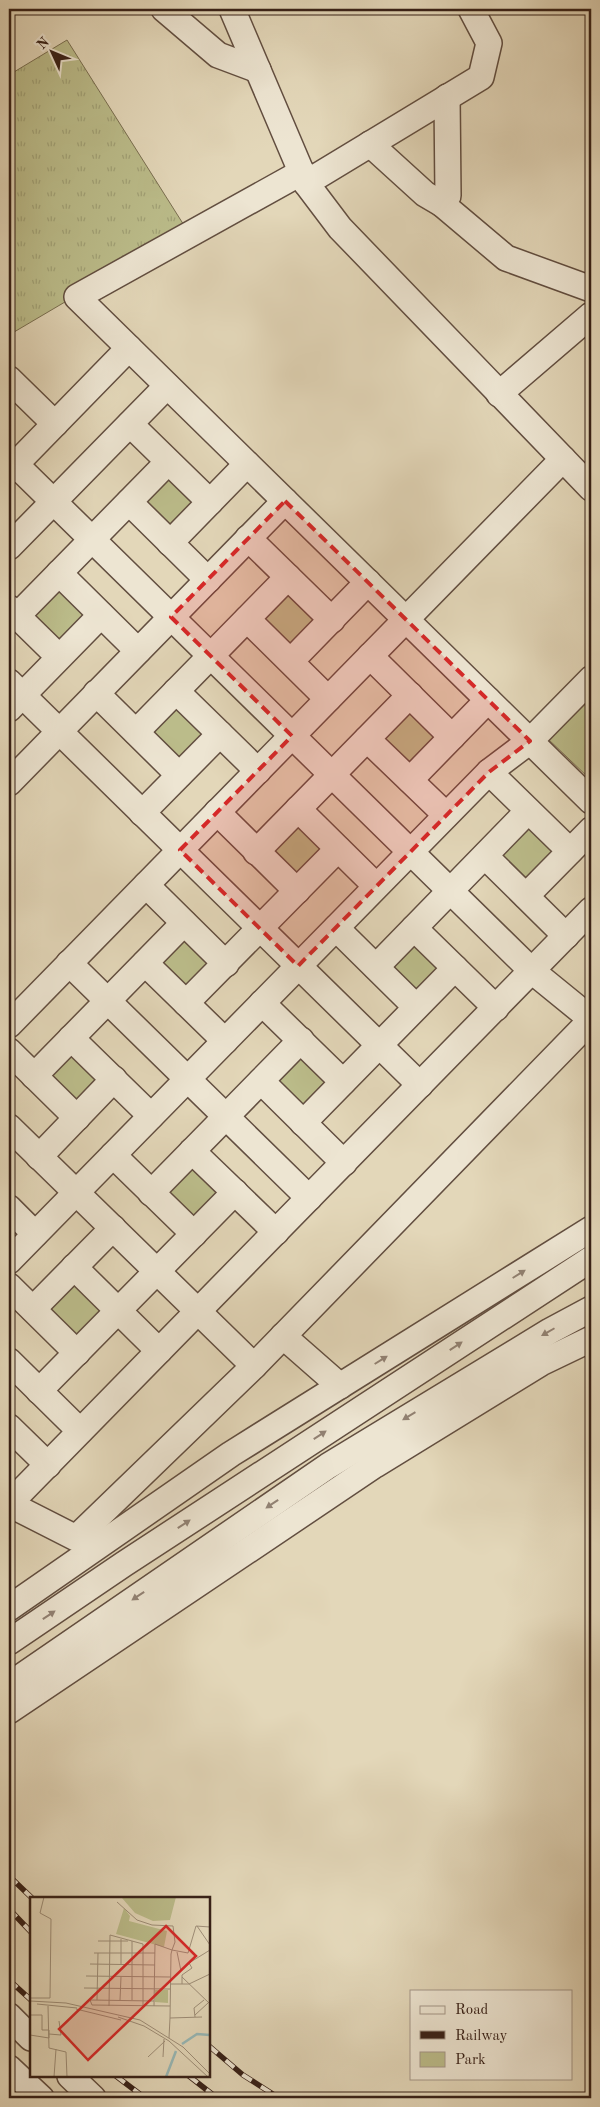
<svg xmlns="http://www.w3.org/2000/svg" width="600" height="2107" font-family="'Old Standard TT',serif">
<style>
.grass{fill:url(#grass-tufts);stroke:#796e50}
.green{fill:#bbbc8a;stroke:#796e50}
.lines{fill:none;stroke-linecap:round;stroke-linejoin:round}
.minor-casing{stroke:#624e40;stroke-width:28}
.minor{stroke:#ede5d2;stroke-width:25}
.rail-casing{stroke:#372017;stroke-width:5.5}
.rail{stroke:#ede5d2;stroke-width:4;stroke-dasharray:11;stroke-linecap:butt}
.oneway{fill:#928274}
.marked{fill:#d62828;fill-opacity:0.2;stroke:#d62828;stroke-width:4;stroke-dasharray:10 6;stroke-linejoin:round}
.inset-river{fill:none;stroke:#97b8b7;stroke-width:2.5}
.inset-road{fill:none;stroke:#9e8e78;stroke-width:1}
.view{fill:#d62828;fill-opacity:0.15;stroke:#d62828;stroke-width:2.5}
.inset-edge{fill:none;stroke:#372017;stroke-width:2.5}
</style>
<defs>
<pattern id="grass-tufts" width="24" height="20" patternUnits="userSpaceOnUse" patternTransform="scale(1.25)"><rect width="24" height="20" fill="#bbbc8a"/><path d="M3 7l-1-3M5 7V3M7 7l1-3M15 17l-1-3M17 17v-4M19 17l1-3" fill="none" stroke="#a1a176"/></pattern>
</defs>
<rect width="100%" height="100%" fill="#e3d7b9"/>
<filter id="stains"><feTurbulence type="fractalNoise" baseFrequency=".004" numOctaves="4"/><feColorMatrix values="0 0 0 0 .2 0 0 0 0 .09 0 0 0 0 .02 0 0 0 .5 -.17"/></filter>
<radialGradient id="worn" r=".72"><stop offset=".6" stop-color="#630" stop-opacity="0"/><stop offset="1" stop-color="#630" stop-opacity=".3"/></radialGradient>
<path class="grass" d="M67,40L187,230L9,335V75Z"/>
<g class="green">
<path d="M167,466L206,504L174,537L135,499Z"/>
<path d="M59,581L93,615L60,647L27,614Z"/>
<path d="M290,584L323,618L291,650L257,617Z"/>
<path d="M591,694V780L547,738Z"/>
<path d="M178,699L212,732L179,765L145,732Z"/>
<path d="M411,705L445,738L413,771L379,737Z"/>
<path d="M297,818L331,851L298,884L265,851Z"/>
<path d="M526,818L560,851L528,884L494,851Z"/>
<path d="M185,930L219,963L186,996L152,963Z"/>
<path d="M414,933L448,966L416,999L382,965Z"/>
<path d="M74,1045L107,1078L75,1111L41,1078Z"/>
<path d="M300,1049L334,1082L302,1115L268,1082Z"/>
<path d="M193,1159L227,1193L194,1226L161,1192Z"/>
<path d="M73,1275L107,1308L75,1341L41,1308Z"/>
</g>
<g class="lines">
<g class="minor-casing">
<g id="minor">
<path d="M164,9L218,55L258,70"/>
<path d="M232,9L306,183"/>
<path d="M471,9L489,43L481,77L306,183L340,228L591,488"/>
<path d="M370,144L425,194L442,204L506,258L591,289"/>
<path d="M302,172L77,297L591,801"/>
<path d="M442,204L448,196L447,97"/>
<path d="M9,379L55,424"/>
<path d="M499,394L591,315"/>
<path d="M130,424L210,502"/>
<path d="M9,458L532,971L591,1019"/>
<path d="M9,471L129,348"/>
<path d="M129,502L208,580"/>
<path d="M248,538L332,620"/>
<path d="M170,543L247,464"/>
<path d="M9,547L167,386"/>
<path d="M59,573L138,651"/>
<path d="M9,608L59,657"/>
<path d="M17,616L168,462"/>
<path d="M247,619L328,699"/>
<path d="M370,656L452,737"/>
<path d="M291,661L368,582"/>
<path d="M9,682L420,1085"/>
<path d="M176,691L258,771"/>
<path d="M96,693L179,775"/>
<path d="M9,709L101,615"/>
<path d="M136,732L288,577"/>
<path d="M367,739L446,815"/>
<path d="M489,772L570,851"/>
<path d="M410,780L488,700"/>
<path d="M9,783L285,501"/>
<path d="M298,809L376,886"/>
<path d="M217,812L297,891"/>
<path d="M142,813L220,734"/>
<path d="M256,852L410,695"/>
<path d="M485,856L566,936"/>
<path d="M146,885L226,964"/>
<path d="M526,896L591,830"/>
<path d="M591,910L9,1504L76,1538L254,1366L591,1020"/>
<path d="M336,928L416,1007"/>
<path d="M414,928L496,1008"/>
<path d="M69,963L309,1198"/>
<path d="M145,963L225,1041"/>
<path d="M376,967L528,811"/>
<path d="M186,1003L338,849"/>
<path d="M262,1003L343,1082"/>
<path d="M9,1025L563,459"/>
<path d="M71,1038L151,1116"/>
<path d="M9,1051L77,1118"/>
<path d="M34,1076L184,923"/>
<path d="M261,1081L344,1163"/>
<path d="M303,1123L455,968"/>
<path d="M9,1127L254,1366"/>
<path d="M192,1151L276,1232"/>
<path d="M113,1155L194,1234"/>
<path d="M39,1157L114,1079"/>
<path d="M151,1193L301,1040"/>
<path d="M9,1208L35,1234"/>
<path d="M9,1261L489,772L530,741L591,679"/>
<path d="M74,1267L159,1351"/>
<path d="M9,1286L77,1353"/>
<path d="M33,1309L113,1228"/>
<path d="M283,1336L340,1386"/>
<path d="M9,1361L80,1431"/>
<path d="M39,1391L235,1192"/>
<path d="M9,1427L48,1465"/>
<path d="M9,1608L231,1454L591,1229"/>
<path d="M9,1642L124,1564L591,1259"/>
<path d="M9,1685L328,1466L550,1331L591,1309"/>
<path d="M9,1711L375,1465L541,1363L591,1339"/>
<path d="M9,2016L31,2038"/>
<path d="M9,2068L41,2098"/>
<path d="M70,2076L93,2098"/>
</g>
</g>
<use href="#minor" class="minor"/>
<g class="rail-casing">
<g id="rail">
<path d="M9,1876L32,1898"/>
<path d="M9,1909L31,1932"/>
<path d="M9,1980L31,2000"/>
<path d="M209,2046L243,2075L279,2098"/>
<path d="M116,2076L145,2098"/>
<path d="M189,2076L217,2098"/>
</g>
</g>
<use href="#rail" class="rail"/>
</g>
<defs><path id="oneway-solid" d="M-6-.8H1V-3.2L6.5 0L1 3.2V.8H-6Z" transform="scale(1.25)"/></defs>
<g class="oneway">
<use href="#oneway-solid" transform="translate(519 1274) rotate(-32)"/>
<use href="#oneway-solid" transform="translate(548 1332) rotate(150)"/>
<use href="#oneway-solid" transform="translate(456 1346) rotate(-33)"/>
<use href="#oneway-solid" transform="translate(381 1360) rotate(-32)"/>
<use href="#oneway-solid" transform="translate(409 1416) rotate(149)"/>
<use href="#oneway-solid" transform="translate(320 1435) rotate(-33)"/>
<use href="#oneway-solid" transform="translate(272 1504) rotate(146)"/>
<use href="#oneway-solid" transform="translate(184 1524) rotate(-33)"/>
<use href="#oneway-solid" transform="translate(138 1596) rotate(146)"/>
<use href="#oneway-solid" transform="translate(49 1615) rotate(-34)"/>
</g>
<path class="marked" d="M285,501L530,741L489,772L298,966L180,850L292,736L171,617Z"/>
<g transform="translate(30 1897)">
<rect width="180" height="180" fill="#e3d7b9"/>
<path d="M146,0L140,23L123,24L105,16L92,1ZM94,11L100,19L99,24L137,34L134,50L86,37Z" fill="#bbbc8a"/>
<path d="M125,93H138V106L125,105Z" fill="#bbbc8a"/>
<path class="inset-river" d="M152,147L167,137L180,138M136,180L146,154"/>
<path class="inset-road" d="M87,5L107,23L122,28L143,29L145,45L142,53M167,29L180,48M68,44H98M147,55L151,74M64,56H125M60,67L125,68M91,68V42M56,79L140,80M152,80L180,107M140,87H159L180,77M152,87V78L162,71L159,66L180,53M54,91L140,92M0,101H20L21,22L10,16L14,0M60,103L62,108L140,109M60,103L124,104M67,103L68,56M90,103L91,80M102,103V44M0,104L36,106L110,123L153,150L180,177M7,107L47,111M18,109L19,151L36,155L37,180M79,109L80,38L113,47V109M124,109L125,47L142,53M46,112L91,123M165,118L178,106M88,120L114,129L139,144L178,180M165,120L164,111L174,103M172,120L140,121L141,57L142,53L158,56L166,29L180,30M0,129V118H12V133H19V141L0,138M19,137L31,138L29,124M139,141L140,121M118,160L135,144M133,160L134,142M24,180L26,152"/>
<path class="view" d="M136,29L166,59L58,163L29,132Z"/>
<rect width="180" height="180" class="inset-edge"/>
</g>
<rect width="600" height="2107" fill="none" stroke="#e3d7b9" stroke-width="30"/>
<rect x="10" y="10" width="580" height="2087" fill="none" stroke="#372017" stroke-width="2.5"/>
<rect x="15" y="15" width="570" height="2077" fill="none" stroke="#372017"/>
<rect x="410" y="1990" width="162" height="90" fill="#ede5d2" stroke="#a49687"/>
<rect x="420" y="2006" width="25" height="8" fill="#ede5d2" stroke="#a49687"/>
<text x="455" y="2014" font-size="15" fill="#372017">Road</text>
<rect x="420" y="2031" width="25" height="8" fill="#372017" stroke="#a49687"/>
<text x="455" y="2040" font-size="15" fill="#372017">Railway</text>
<rect x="420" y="2052" width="25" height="15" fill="#bbbc8a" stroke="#a49687"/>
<text x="455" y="2064" font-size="15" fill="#372017">Park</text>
<g transform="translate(52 52) rotate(314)" stroke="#ede5d2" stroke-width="4" paint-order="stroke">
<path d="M0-4L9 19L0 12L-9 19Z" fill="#372017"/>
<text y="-8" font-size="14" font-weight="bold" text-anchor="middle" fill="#372017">N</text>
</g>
<rect width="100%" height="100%" filter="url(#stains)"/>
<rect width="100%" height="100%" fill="url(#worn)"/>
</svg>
